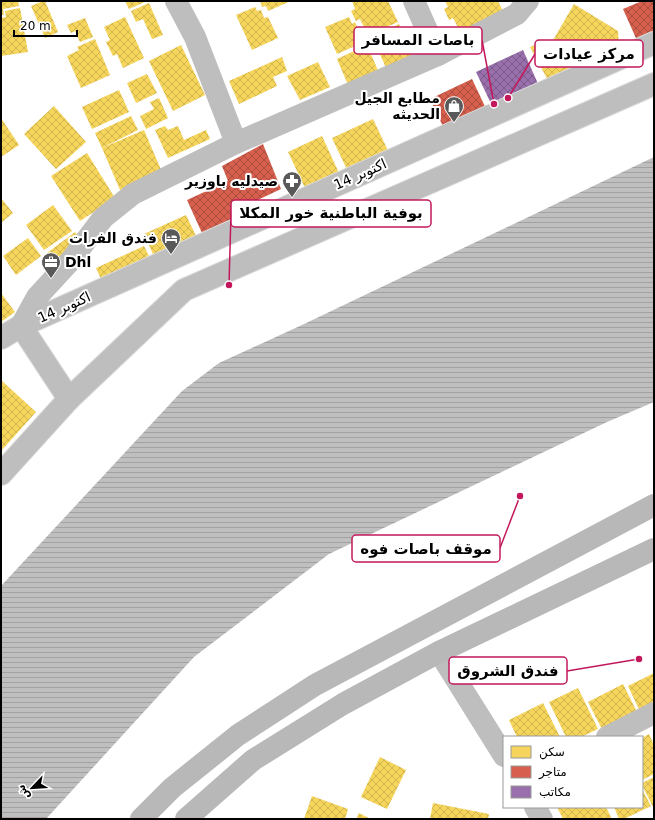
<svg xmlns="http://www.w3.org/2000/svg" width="655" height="820" font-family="'DejaVu Sans','Noto Naskh Arabic',sans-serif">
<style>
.water{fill:url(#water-rules)}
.homes{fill:url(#homes-cross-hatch)}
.shops{fill:url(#shops-cross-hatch)}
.offices{fill:url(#offices-cross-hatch)}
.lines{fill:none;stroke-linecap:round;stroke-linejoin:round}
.trunk-casing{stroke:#dbdbdb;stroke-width:24}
.minor{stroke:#bebebe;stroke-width:22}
.secondary{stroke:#b8b8b8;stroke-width:22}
.trunk{stroke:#bebebe;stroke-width:22}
.labels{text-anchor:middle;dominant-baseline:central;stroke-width:4;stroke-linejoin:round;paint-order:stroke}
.poi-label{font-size:14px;font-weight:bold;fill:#000;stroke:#fff;text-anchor:end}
.street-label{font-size:14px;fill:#000;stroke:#fff}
.leader{fill:none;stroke:#c2185b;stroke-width:1.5}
.callout-dot{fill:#c2185b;stroke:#fff;stroke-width:1.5}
.callout{fill:#fff;stroke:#c2185b;stroke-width:1.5}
.callout-label{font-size:15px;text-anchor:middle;font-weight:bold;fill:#000}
</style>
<defs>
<pattern id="water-rules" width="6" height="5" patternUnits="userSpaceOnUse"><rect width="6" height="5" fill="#bfbfbf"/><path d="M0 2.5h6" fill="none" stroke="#a2a2a2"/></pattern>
<pattern id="homes-cross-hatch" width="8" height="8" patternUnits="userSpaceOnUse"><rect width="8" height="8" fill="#f6d55c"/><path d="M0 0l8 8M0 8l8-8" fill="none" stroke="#d1b54e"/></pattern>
<pattern id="shops-cross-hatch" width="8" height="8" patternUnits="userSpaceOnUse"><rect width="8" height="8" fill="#d6604d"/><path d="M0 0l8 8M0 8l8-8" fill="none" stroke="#ab4d3e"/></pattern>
<pattern id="offices-cross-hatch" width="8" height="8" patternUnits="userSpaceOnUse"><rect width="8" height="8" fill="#9970ab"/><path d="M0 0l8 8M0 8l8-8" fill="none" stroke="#7a5a89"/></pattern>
</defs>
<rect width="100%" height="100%" fill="#fff"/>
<path class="water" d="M654,157V402L607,422L329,554L194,657L46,819H1V586L182,391L219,363L302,325Z"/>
<g class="homes">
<path d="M1,1H18L19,6L3,9L4,15H1Z"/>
<path d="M43,1H45L58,32L45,38L31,6Z"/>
<path d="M125,1H147L129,9Z"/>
<path d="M260,1H291L268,11L266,6L262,7Z"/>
<path d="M352,1H388L398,22L368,35L360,19L356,21L351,11L355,9Z"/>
<path d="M445,1H498L503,11L461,33L453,18L449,20L444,9L448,7Z"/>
<path d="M149,3L163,35L152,39L143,19L136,22L131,11Z"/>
<path d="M574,4L618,31L619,48L604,55L602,52L596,55L595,61L583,64L562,54L560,56L548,49Z"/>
<path d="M255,7L257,11L261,10L264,18L268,17L278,38L252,50L236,15Z"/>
<path d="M20,8L28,52L1,56V18L6,17L5,11Z"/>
<path d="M125,17L144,58L123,68L117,54L113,56L106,42L110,40L104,27Z"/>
<path d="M349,17L352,24L355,22L364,42L337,54L325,27Z"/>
<path d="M85,18L93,37L80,42L75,31L71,33L67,25Z"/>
<path d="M399,24L415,59L388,72L372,37Z"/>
<path d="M95,39L110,75L81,88L67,56L79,50L77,47Z"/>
<path d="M537,44L574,64L580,77L550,84L530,47Z"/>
<path d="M181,45L205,95L173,111L149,61Z"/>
<path d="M367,45L380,75L348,85L337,59Z"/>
<path d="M282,57L287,71L273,77L277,86L239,104L229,81Z"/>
<path d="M318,62L330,87L300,100L287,76Z"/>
<path d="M147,74L157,93L136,103L127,83Z"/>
<path d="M119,90L129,112L92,129L82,107Z"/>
<path d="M159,98L168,118L146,129L140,116L154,109L150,102Z"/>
<path d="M54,106L86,142L56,169L24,134Z"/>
<path d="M131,116L138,130L102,148L95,133Z"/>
<path d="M1,118L19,145L1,157Z"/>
<path d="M373,119L392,159L351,178L332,138Z"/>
<path d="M165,126L168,130L178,126L184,140L206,130L210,139L168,158L155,130Z"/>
<path d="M144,130L162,172L120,190L102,148Z"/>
<path d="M322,136L339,173L305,188L288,152Z"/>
<path d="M87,153L115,198L80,221L51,176Z"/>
<path d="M1,198L13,213L1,223Z"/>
<path d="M53,205L72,231L44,250L26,225Z"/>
<path d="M186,215L203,250L160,270L144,234Z"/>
<path d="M75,232L82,241L59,268L47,253Z"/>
<path d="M28,238L41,256L16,275L3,256Z"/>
<path d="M144,246L159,277L110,299L96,268Z"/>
<path d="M1,293L15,312L1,322Z"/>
<path d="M1,380L36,412L1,451Z"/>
<path d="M654,673V713L643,718L628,686Z"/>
<path d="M623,684L641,720L606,737L588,702Z"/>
<path d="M578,688L598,729L581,737H566L549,702Z"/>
<path d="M543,703L560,737H517L509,720Z"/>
<path d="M649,734L654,745V774L642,780V738Z"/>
<path d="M380,757L406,770L387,809L361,797Z"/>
<path d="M654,777V809L642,785V783Z"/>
<path d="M642,789L651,806L624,819H619L614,807H642Z"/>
<path d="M312,796L348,809L345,819H304Z"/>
<path d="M433,803L489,814L488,819H430Z"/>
<path d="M557,807H606L612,819H563Z"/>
<path d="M359,813L371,819H356Z"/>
</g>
<g class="shops">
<path d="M642,1H654V50L643,54L623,9Z"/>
<path d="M472,79L490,117L448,137L430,99Z"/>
<path d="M263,144L281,189L243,207L251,223L207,244L187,200L228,181L222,166Z"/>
</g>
<path class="offices" d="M523,50L539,86L495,112L476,72Z"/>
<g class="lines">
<g class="trunk-casing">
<g id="trunk">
<path d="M21,326L69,399"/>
<path d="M1,338L21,326L654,43"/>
<path d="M1,474L69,399L184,290L654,84"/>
</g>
</g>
<g class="minor">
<path d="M176,1L195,37L236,143"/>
<path d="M414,1L438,55L517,14L528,1"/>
<path d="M21,326L37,297L72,259L103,218L133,194L236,143L438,55"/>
<path d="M439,652L504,756"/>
<path d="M607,737L654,713"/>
<path d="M535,807L542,819"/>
</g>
<g class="secondary">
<path d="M141,819L172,788L238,735L315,685L654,505"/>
<path d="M186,819L253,760L343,704L439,652L654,549"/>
</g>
<use href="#trunk" class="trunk"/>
</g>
<defs>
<g id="shop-pin" transform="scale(1)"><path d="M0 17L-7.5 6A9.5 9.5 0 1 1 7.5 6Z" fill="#595959" stroke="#fff"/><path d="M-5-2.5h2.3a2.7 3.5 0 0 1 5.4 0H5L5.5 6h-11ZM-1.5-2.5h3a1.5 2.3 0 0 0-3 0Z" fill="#fff"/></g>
<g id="pharmacy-pin" transform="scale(1)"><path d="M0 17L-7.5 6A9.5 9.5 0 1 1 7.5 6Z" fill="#595959" stroke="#fff"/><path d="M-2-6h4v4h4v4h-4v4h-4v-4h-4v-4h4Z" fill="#fff"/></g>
<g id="hotel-pin" transform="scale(1)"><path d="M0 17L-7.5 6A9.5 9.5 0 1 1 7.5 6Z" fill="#595959" stroke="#fff"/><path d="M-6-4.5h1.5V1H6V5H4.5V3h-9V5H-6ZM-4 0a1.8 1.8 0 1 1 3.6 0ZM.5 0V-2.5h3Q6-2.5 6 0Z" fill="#fff"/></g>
<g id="office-pin" transform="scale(1)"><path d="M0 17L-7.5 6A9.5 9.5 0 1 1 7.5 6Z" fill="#595959" stroke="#fff"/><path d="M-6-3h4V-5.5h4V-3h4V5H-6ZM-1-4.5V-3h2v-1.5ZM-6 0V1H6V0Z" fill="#fff"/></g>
</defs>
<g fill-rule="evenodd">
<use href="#shop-pin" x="454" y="106"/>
<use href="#pharmacy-pin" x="292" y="181"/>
<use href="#hotel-pin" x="171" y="238"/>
<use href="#office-pin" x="51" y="262"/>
</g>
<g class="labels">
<g class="poi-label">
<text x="440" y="98">مطابع الجيل<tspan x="440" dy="16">الحديثه</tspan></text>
<text x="278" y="181">صيدليه باوزير</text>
<text x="157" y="238">فندق الفرات</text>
<text x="65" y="262" text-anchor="start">Dhl</text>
</g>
<g class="street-label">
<text transform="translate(360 174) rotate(-24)">14 اكتوبر</text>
<text transform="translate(64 307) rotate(-24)">14 اكتوبر</text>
</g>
</g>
<path class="leader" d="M494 104L482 40M508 98L535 54M229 285L231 213M520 496L500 548M639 659L567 671"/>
<g class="callout-dot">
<circle cx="494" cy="104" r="4"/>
<circle cx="508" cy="98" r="4"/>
<circle cx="229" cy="285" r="4"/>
<circle cx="520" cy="496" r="4"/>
<circle cx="639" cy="659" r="4"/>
</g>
<g class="callout">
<rect x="354" y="27" width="128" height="27" rx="4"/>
<rect x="535" y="40" width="108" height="27" rx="4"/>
<rect x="231" y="200" width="200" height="27" rx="4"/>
<rect x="352" y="535" width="148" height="27" rx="4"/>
<rect x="449" y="657" width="118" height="27" rx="4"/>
</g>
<g class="callout-label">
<text x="418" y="45">باصات المسافر</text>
<text x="589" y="59">مركز عيادات</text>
<text x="331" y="218">بوفية الباطنية خور المكلا</text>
<text x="426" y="554">موقف باصات فوه</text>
<text x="508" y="676">فندق الشروق</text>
</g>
<rect width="655" height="820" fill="none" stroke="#000000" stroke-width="4"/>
<rect x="503" y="736" width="140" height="72" fill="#ffffff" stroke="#999999"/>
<rect x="511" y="746" width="20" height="12" fill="#f6d55c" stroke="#999999"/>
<text x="539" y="756" font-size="12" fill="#000000">سكن</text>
<rect x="511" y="766" width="20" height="12" fill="#d6604d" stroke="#999999"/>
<text x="539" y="776" font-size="12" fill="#000000">متاجر</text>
<rect x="511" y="786" width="20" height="12" fill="#9970ab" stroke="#999999"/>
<text x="539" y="796" font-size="12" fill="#000000">مكاتب</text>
<g transform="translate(32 788) rotate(245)" stroke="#ffffff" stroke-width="3" paint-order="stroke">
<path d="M0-3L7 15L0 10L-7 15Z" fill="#000000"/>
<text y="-6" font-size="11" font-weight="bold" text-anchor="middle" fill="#000000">ش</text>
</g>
<path d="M14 30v6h63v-6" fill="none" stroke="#000000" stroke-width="2"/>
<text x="20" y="30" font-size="12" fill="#000000" stroke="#ffffff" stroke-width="3" paint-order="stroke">20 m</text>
</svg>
